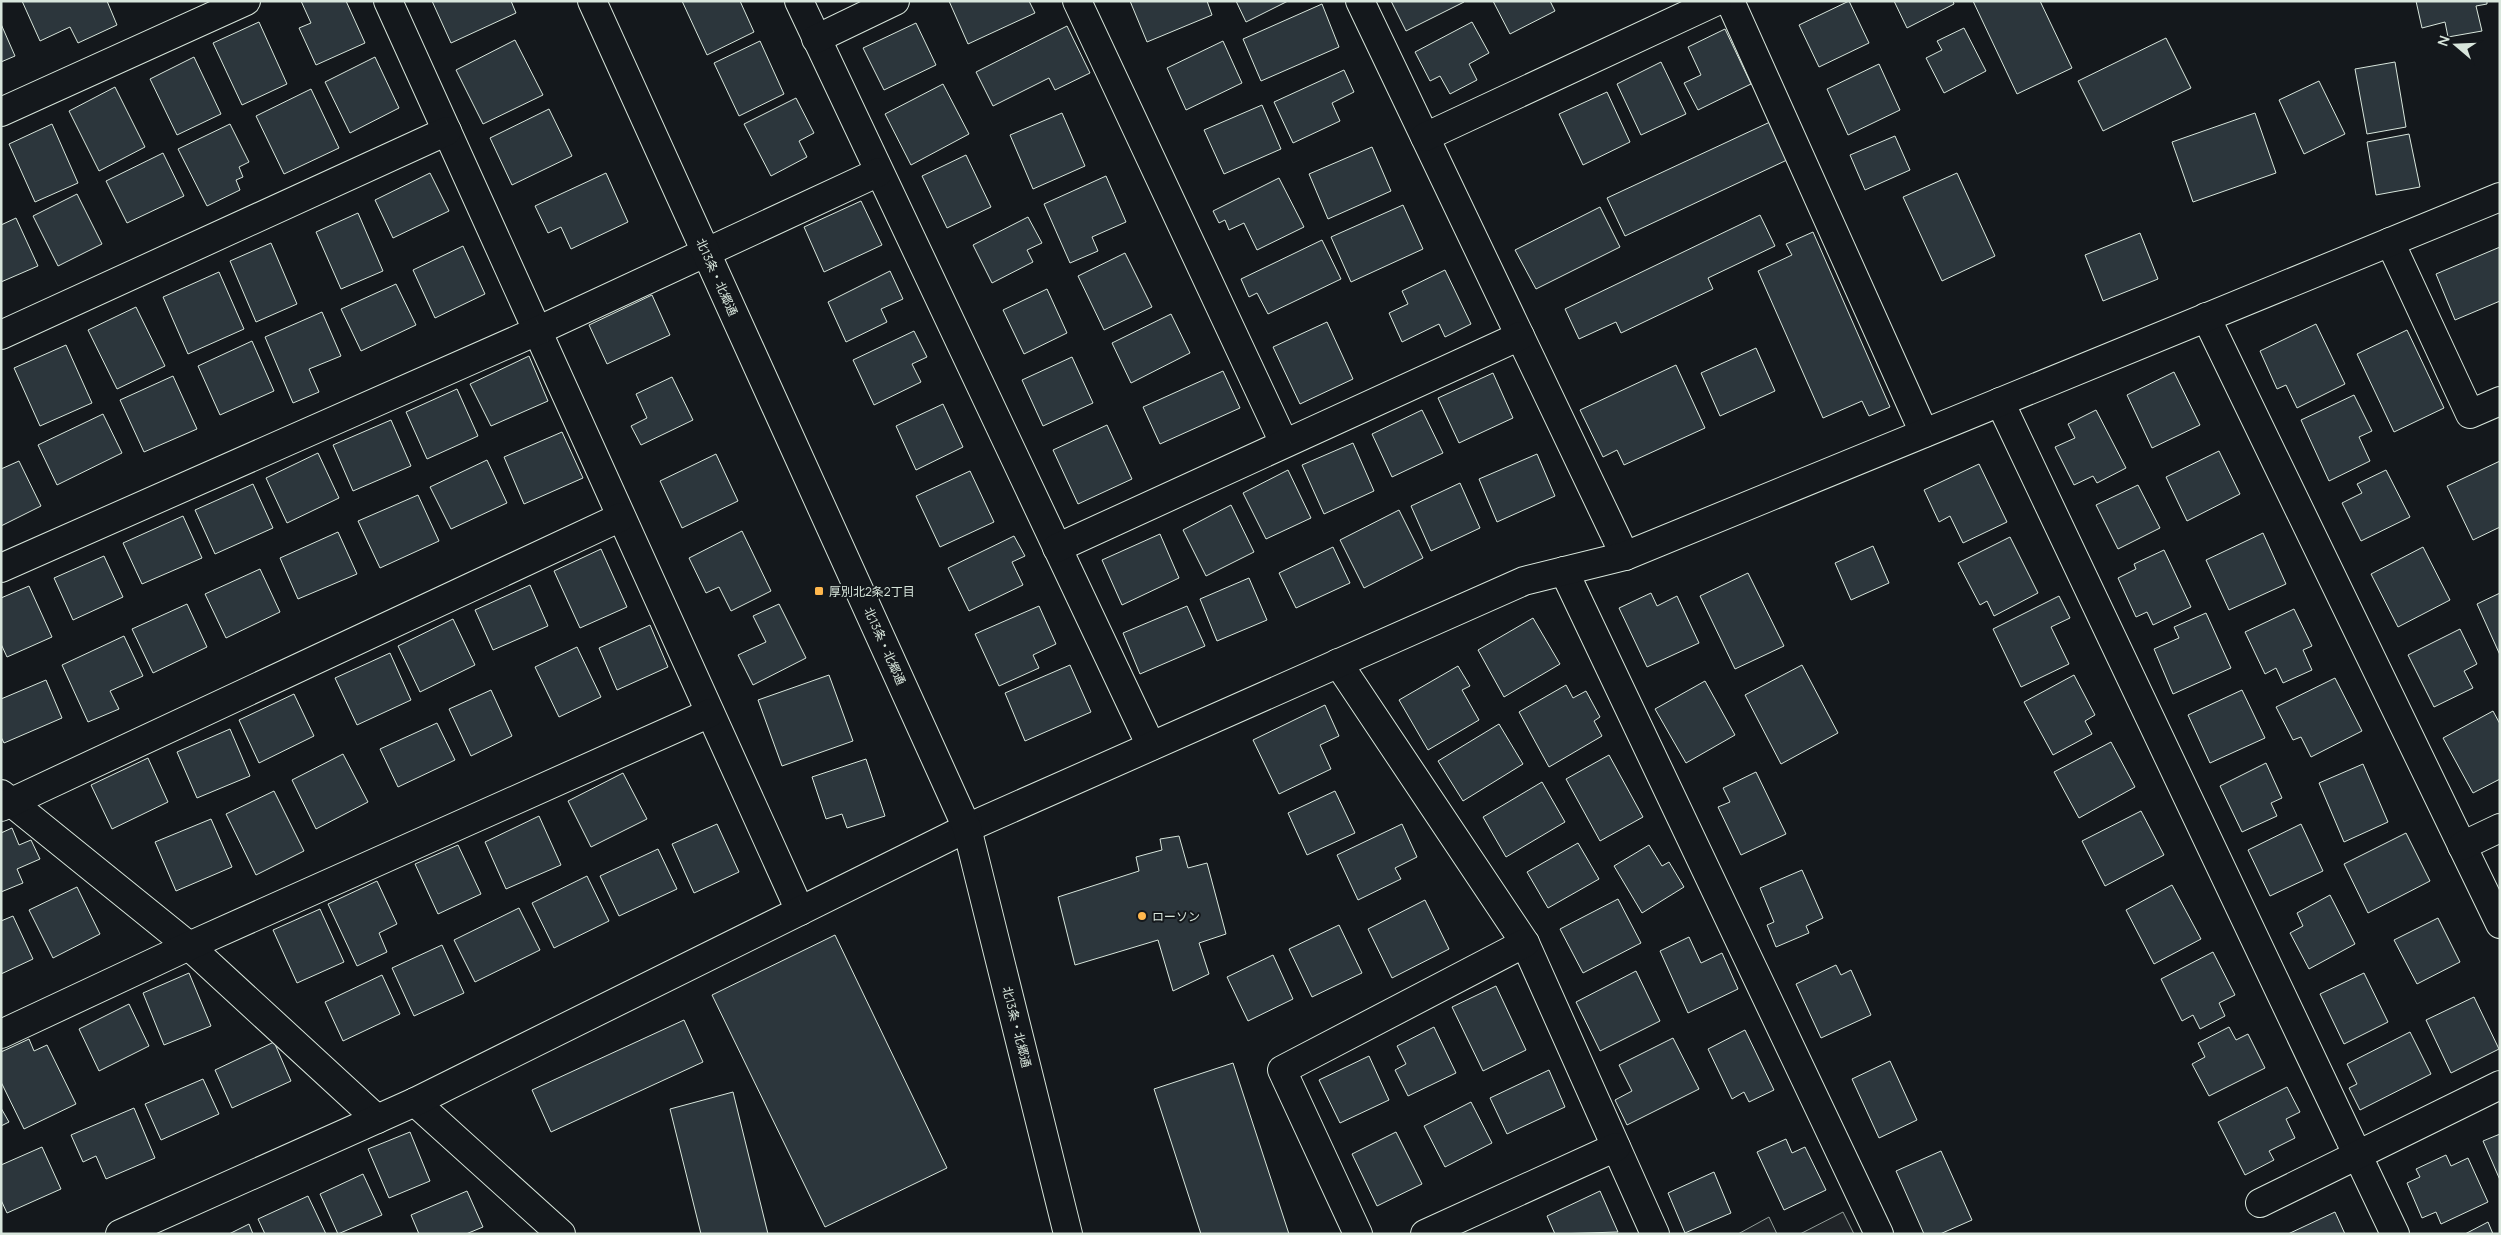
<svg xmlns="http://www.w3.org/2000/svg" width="2501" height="1235" font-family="Manrope,'Noto Sans JP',sans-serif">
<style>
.green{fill:#202428;stroke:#939e99}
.building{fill:#2c363c;stroke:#d8e6dc}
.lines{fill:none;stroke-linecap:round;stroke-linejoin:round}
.minor-casing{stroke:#d8e6dc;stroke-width:30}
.major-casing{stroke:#d8e6dc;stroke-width:30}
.minor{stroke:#14181c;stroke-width:28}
.major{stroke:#14181c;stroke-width:28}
.poi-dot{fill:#ffb74d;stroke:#14181c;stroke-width:2}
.labels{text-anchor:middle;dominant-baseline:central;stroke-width:4;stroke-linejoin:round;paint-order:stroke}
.street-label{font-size:12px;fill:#d8e6dc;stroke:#14181c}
.poi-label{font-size:12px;fill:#d8e6dc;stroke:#14181c;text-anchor:start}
</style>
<rect width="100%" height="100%" fill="#14181c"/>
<g class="green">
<path d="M1843,1212L1854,1234H1800Z"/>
<path d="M1769,1217L1777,1234H1738Z"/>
</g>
<g class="building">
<path d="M22,1H107L117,25L78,43L70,27L40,41Z"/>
<path d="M301,1H346L365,43L316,65L299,28L311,23Z"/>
<path d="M432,1H511L516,13L451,43Z"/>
<path d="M682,1H740L754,32L707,55Z"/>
<path d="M949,1H1029L1035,13L968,44Z"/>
<path d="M1130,1H1207L1212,15L1147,42Z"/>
<path d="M1236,1H1288L1246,22Z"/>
<path d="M1391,1H1464V2L1406,31Z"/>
<path d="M1493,1H1550L1555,11L1510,34Z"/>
<path d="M1849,1L1869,43L1819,67L1799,25Z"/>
<path d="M1894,1H1953L1954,4L1907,28Z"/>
<path d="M1973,1H2040L2072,68L2017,94Z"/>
<path d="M2416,1H2487V4L2476,6L2482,31L2448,37L2445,22L2422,28Z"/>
<path d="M1322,4L1339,47L1261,81L1243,39Z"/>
<path d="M259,22L287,84L242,105L213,43Z"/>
<path d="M1472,22L1489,53L1469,64L1477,80L1450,94L1440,76L1430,81L1415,52Z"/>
<path d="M916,23L936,65L884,90L863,48Z"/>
<path d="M1,24L15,56L1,62Z"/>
<path d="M1067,26L1090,73L1055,90L1049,78L993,106L976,72Z"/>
<path d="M1964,28L1986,71L1944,93L1926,58L1942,50L1937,41Z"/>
<path d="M1725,29L1751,84L1698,110L1684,83L1701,75L1688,47Z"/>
<path d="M2166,38L2191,88L2103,131L2078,81Z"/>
<path d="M515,40L543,95L483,124L456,70Z"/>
<path d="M760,41L784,94L739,116L714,63Z"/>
<path d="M1223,41L1242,83L1186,110L1167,68Z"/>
<path d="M194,57L221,114L177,135L150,79Z"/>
<path d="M375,57L399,108L350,133L325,82Z"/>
<path d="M1661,62L1686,114L1641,135L1617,84Z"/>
<path d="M2395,62L2406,127L2367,134L2355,69Z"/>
<path d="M1879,64L1900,110L1848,135L1827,89Z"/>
<path d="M1344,70L1354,92L1332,103L1340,121L1293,143L1274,102Z"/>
<path d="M2319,81L2345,134L2304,154L2279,100Z"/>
<path d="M943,84L969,134L911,165L885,114Z"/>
<path d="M115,87L145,147L99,171L69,111Z"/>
<path d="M311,89L339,148L284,174L256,116Z"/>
<path d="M1607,92L1630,142L1583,165L1559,114Z"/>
<path d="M796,98L814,133L799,141L807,157L771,176L744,124Z"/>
<path d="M1262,105L1281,149L1224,174L1204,130Z"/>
<path d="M549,109L572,156L512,185L490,138Z"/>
<path d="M1062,113L1085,166L1033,189L1010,135Z"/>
<path d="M2255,113L2276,173L2193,202L2172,142Z"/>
<path d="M1770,122L1787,160L1625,236L1607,198Z"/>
<path d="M52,124L78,183L35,202L9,144Z"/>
<path d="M230,124L249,162L239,167L243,177L236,180L240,190L207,206L178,149Z"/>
<path d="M2409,134L2420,187L2376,195L2367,142Z"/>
<path d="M1895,136L1910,170L1865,190L1850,155Z"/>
<path d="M1372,147L1391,191L1328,219L1309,174Z"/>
<path d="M163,153L184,196L127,223L106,181Z"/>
<path d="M966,155L991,207L947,228L922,176Z"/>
<path d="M430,173L449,211L393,238L375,200Z"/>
<path d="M606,173L628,222L571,249L561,227L548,233L535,206Z"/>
<path d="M1957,173L1995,256L1942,281L1903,197Z"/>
<path d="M1106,176L1126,222L1092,237L1098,251L1070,263L1044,204Z"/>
<path d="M1279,178L1304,227L1257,250L1244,223L1229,230L1225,220L1219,223L1213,211Z"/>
<path d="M77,194L102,244L58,266L33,216Z"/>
<path d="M861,201L882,245L824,272L804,227Z"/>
<path d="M1403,205L1423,249L1351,282L1331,237Z"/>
<path d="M1600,207L1620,247L1536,289L1515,250Z"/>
<path d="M358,213L383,271L341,289L316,232Z"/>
<path d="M1760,215L1775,246L1708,278L1713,289L1621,333L1616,322L1579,339L1565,309Z"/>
<path d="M1028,217L1042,243L1027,250L1033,262L992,283L973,245Z"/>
<path d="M16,218L38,266L1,282V225Z"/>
<path d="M1813,232L1890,407L1869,416L1862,401L1823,418L1758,271L1792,255L1786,244Z"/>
<path d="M2140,233L2158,279L2103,301L2085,255Z"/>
<path d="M1322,240L1341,279L1268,314L1257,293L1249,297L1241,279Z"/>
<path d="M271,243L297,304L256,322L230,261Z"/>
<path d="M463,246L485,294L435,318L413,270Z"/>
<path d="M2500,247V301L2455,320L2436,274Z"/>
<path d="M1125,253L1152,307L1104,330L1078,276Z"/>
<path d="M1445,270L1471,324L1445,337L1439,324L1402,342L1389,313L1408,304L1402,291Z"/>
<path d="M890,271L903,299L881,309L887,322L846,342L828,302Z"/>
<path d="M219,272L244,329L188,354L163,297Z"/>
<path d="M396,284L416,325L361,351L341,309Z"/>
<path d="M1047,289L1067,333L1024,354L1003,310Z"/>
<path d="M652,295L670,335L607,364L589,325Z"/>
<path d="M136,307L165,366L117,389L88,330Z"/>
<path d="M322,312L341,356L309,369L319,392L293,403L265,337Z"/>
<path d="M1171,314L1190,353L1131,383L1112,343Z"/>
<path d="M1327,322L1353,379L1300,404L1273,347Z"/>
<path d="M2316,324L2345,384L2297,408L2286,385L2277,389L2260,351Z"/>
<path d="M2407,330L2444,408L2394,432L2357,354Z"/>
<path d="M914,331L927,357L912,364L921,382L874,405L853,360Z"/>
<path d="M252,341L274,391L220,415L198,366Z"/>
<path d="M66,345L92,403L40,426L14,368Z"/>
<path d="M1756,348L1775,391L1720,416L1701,373Z"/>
<path d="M529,356L548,401L491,426L470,384Z"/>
<path d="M1072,357L1093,403L1043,426L1022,380Z"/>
<path d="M1676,365L1705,428L1624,465L1617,450L1603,457L1580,410Z"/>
<path d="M1223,371L1240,408L1160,444L1143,407Z"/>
<path d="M2174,372L2200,425L2152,448L2127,395Z"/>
<path d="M1493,373L1513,418L1459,443L1438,398Z"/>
<path d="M173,376L197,429L144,452L120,400Z"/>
<path d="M672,377L693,420L641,445L631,426L647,418L636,394Z"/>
<path d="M457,389L478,436L427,459L406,412Z"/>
<path d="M2354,395L2372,431L2359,437L2370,461L2329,481L2301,420Z"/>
<path d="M943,404L963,447L916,470L896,426Z"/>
<path d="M1422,410L1443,453L1392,477L1372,434Z"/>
<path d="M2096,410L2126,468L2097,483L2093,476L2074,485L2055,447L2075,438L2068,424Z"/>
<path d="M103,414L122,453L57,485L38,445Z"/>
<path d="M391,420L411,466L353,491L333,445Z"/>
<path d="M1107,425L1132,479L1078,504L1053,450Z"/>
<path d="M562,432L583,478L524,504L504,457Z"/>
<path d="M1353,443L1374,491L1324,514L1302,465Z"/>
<path d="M2219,451L2240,494L2187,521L2166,477Z"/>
<path d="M318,453L339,498L287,523L266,478Z"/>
<path d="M716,454L738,501L682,528L660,481Z"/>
<path d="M1537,454L1555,496L1497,522L1479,479Z"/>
<path d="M487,460L507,503L451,529L430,487Z"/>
<path d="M19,461L41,506L1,526V469Z"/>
<path d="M2500,461V527L2473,540L2447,486Z"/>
<path d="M1979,464L2007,522L1963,543L1950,516L1939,522L1924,490Z"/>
<path d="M1288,470L1311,518L1266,539L1243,493Z"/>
<path d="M2386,470L2410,517L2361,541L2342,503L2362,493L2357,484Z"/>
<path d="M970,471L994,522L940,547L916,496Z"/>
<path d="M1460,483L1480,528L1431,551L1411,506Z"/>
<path d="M253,484L273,528L215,554L195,510Z"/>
<path d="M2138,485L2160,528L2118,549L2096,505Z"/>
<path d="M418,495L439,541L380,568L358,521Z"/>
<path d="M1231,505L1254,552L1206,576L1183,530Z"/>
<path d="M1399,510L1423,558L1364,588L1340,540Z"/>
<path d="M183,516L202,558L142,584L123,543Z"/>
<path d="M742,531L771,591L731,611L719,587L706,593L689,558Z"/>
<path d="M338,532L357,574L298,599L280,558Z"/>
<path d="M2263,533L2286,584L2229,610L2206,560Z"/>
<path d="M1160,534L1179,578L1122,605L1102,560Z"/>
<path d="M1014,536L1025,556L1012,562L1023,585L969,611L948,568Z"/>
<path d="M2010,537L2038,593L1994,616L1987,601L1980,605L1958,563Z"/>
<path d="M1873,546L1889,583L1851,600L1835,563Z"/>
<path d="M1333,547L1350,583L1296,608L1279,573Z"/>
<path d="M2423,547L2450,600L2398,627L2371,574Z"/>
<path d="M601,549L627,607L580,628L554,571Z"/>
<path d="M2164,550L2191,607L2153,625L2147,612L2136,617L2118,578L2136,569L2134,564Z"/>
<path d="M104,556L123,597L73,620L54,578Z"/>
<path d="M260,569L280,612L226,638L205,594Z"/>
<path d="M1748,573L1784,646L1735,669L1700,596Z"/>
<path d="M1249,578L1267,620L1217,641L1200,599Z"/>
<path d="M530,585L548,626L493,650L475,610Z"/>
<path d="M29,586L52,637L7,657L1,644V598Z"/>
<path d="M1651,593L1657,606L1677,596L1699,643L1647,667L1619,608Z"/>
<path d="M2500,593V655L2477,604Z"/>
<path d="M2059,596L2070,618L2051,627L2069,664L2021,687L1993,629Z"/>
<path d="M187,604L207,647L153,673L132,629Z"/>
<path d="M779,604L806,658L753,685L738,655L766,642L753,616Z"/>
<path d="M1039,606L1056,644L1033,655L1039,668L999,686L975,634Z"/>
<path d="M1187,606L1205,646L1140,674L1123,633Z"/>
<path d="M2294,609L2312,646L2303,650L2312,670L2283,683L2276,668L2265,674L2245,632Z"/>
<path d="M2206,613L2231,668L2173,694L2154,649L2179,638L2174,627Z"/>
<path d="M1533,618L1560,664L1504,697L1478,650Z"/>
<path d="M453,619L475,665L420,692L398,646Z"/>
<path d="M650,625L668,667L617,690L599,648Z"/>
<path d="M2460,629L2477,664L2464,671L2473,688L2434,707L2408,655Z"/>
<path d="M124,636L143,676L110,691L119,709L88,722L62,665Z"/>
<path d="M577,647L601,697L559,717L535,667Z"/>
<path d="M390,653L411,700L357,725L335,678Z"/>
<path d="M1070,665L1091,712L1025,741L1005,693Z"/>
<path d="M1802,665L1838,733L1781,764L1745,695Z"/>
<path d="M1458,666L1470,686L1462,690L1479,720L1428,750L1399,700Z"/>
<path d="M829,675L853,741L782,766L758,700Z"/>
<path d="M2074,675L2095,715L2085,721L2092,734L2053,755L2024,702Z"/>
<path d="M2335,678L2362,731L2311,757L2301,737L2293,740L2276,707Z"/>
<path d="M46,680L62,718L4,743L1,737V699Z"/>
<path d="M1705,681L1735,735L1686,763L1655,709Z"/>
<path d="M1566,685L1573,698L1586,691L1600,717L1594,721L1602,736L1549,767L1519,712Z"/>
<path d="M491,690L512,736L471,756L449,709Z"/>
<path d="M2242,690L2265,738L2210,763L2188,715Z"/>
<path d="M294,694L314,736L259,763L239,720Z"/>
<path d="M1325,705L1339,736L1320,745L1331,769L1279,794L1253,740Z"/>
<path d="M2493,711L2500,724V779L2473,793L2443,738Z"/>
<path d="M437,723L455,760L398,787L380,749Z"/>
<path d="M1499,724L1523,764L1463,801L1438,761Z"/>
<path d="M230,729L250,776L197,798L177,752Z"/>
<path d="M2111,742L2135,787L2079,818L2054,772Z"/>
<path d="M343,754L368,802L316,829L292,780Z"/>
<path d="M1609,755L1643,817L1600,841L1566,779Z"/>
<path d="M148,758L168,802L112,829L91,785Z"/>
<path d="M866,759L885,816L847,828L842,814L826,819L812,777Z"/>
<path d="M2266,763L2282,798L2271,803L2277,816L2242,832L2220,786Z"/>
<path d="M2363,764L2388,822L2344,842L2319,783Z"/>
<path d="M1756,772L1786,834L1741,855L1718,807L1730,802L1723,788Z"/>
<path d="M623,773L647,819L591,847L568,801Z"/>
<path d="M1542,782L1565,822L1506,857L1483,817Z"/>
<path d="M274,791L304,851L256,875L226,814Z"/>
<path d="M1335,791L1355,833L1307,855L1288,813Z"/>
<path d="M2141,811L2164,855L2105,886L2082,841Z"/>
<path d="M539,816L561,865L506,889L485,842Z"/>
<path d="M211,819L232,867L176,891L155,842Z"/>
<path d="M717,824L739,872L694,893L672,844Z"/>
<path d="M1402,824L1417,857L1395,868L1401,879L1358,900L1337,855Z"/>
<path d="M2301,824L2323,871L2270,896L2248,850Z"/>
<path d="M12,828L19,845L31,840L40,859L17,869L23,883L1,892V833Z"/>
<path d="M2406,833L2430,881L2368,913L2344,864Z"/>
<path d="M1179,836L1188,868L1207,863L1226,934L1199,943L1209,974L1173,991L1158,940L1075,965L1058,897L1139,871L1136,857L1162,850L1160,839Z"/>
<path d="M1578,843L1599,879L1548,908L1527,872Z"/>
<path d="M458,845L481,894L438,914L415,864Z"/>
<path d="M1649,845L1662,866L1669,862L1684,887L1642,913L1614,866Z"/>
<path d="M658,849L677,889L619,916L600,876Z"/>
<path d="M1802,870L1823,918L1806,926L1809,933L1776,947L1767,925L1774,922L1760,888Z"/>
<path d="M587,876L609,921L554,948L532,903Z"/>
<path d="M377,881L397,924L379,933L387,952L357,966L328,904Z"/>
<path d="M2172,885L2201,939L2154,964L2126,910Z"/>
<path d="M77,887L100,934L53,958L29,910Z"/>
<path d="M2330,895L2355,944L2309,969L2290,933L2303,926L2297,913Z"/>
<path d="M1618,899L1641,943L1583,973L1560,929Z"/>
<path d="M1425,900L1449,949L1392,978L1368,929Z"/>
<path d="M519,908L540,950L475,982L454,940Z"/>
<path d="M320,909L344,962L297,983L273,930Z"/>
<path d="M13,916L33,959L1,974V921Z"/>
<path d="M2438,918L2460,962L2417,984L2394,940Z"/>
<path d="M1339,925L1362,973L1312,997L1289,949Z"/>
<path d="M835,935L947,1168L825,1227L712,995Z"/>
<path d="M1689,937L1701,963L1722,953L1738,989L1688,1013L1660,951Z"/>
<path d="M442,945L464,993L414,1016L392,968Z"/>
<path d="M2213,952L2235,995L2219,1003L2225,1016L2200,1029L2193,1015L2182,1021L2161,979Z"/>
<path d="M1273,955L1293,999L1248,1021L1227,977Z"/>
<path d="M1836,965L1841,975L1851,970L1871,1015L1821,1038L1796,984Z"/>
<path d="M1636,971L1660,1021L1600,1051L1576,1002Z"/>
<path d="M189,973L211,1026L164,1045L143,993Z"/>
<path d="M2364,973L2388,1022L2344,1044L2320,994Z"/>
<path d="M382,975L400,1014L343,1041L325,1002Z"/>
<path d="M1496,986L1526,1050L1483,1071L1452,1007Z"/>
<path d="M2474,997L2499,1049L2451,1073L2426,1020Z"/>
<path d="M129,1004L149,1046L99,1071L79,1029Z"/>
<path d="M684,1020L703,1062L551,1132L532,1090Z"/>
<path d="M1434,1027L1456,1073L1408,1096L1395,1070L1406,1064L1397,1046Z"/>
<path d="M2229,1027L2236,1040L2248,1034L2265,1068L2209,1096L2192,1064L2205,1057L2198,1043Z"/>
<path d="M1745,1030L1774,1090L1749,1102L1744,1092L1732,1099L1708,1049Z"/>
<path d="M2410,1032L2431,1074L2360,1110L2349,1088L2357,1084L2347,1064Z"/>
<path d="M1673,1038L1699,1089L1627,1125L1615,1100L1632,1091L1619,1065Z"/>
<path d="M29,1039L34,1051L47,1045L76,1104L24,1129L1,1082V1052Z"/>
<path d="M274,1042L291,1081L232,1108L215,1070Z"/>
<path d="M1369,1056L1389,1100L1340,1123L1319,1080Z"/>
<path d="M1890,1061L1917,1120L1879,1138L1852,1079Z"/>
<path d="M1233,1063L1289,1234H1201L1154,1089Z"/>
<path d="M1549,1070L1565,1107L1507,1134L1490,1098Z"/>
<path d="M203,1079L219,1114L161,1140L145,1104Z"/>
<path d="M2287,1087L2300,1112L2286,1119L2295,1138L2269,1151L2274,1160L2245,1175L2218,1122Z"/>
<path d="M733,1092L768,1234H701L670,1109Z"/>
<path d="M1471,1102L1492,1143L1445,1167L1424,1126Z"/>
<path d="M1,1108L9,1122L1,1126Z"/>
<path d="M134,1108L155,1158L106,1179L96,1156L83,1162L71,1135Z"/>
<path d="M410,1132L430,1181L389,1198L368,1149Z"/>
<path d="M1396,1132L1422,1184L1377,1206L1352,1154Z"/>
<path d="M2500,1134V1180L2483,1141Z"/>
<path d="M1786,1139L1792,1153L1805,1147L1826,1190L1784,1210L1757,1152Z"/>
<path d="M42,1147L61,1189L7,1213L1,1200V1165Z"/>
<path d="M1941,1151L1972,1220L1940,1234H1924L1896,1171Z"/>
<path d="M2446,1155L2451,1166L2468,1158L2488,1202L2441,1224L2436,1212L2422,1218L2407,1183L2420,1177L2416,1169Z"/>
<path d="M1714,1172L1731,1213L1685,1233L1668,1193Z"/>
<path d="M363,1174L382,1215L338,1234L320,1194Z"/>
<path d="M467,1191L483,1227L466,1234H419L411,1215Z"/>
<path d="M1600,1191L1618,1232L1555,1234L1547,1216Z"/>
<path d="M308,1196L326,1234H265L258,1219Z"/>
<path d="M2335,1212L2345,1234H2288Z"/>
<path d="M2488,1222L2493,1234H2465Z"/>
<path d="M249,1224L253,1234H229Z"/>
</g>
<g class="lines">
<g class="minor-casing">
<g id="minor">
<path d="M388,1L800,911"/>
<path d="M799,1L1151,746"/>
<path d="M1077,1L1284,443"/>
<path d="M1360,1L1625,556"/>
<path d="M1730,1L1924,433"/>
<path d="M816,39L895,1"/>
<path d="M1,112L246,1"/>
<path d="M1425,137L1717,1"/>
<path d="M2390,242L2470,414L2500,401"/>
<path d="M2206,317L2500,924"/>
<path d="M1,335L447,131"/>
<path d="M2000,402L2395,1234"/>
<path d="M1057,548L1520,336"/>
<path d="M1,568L537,331L879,172"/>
<path d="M1564,571L1879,1234"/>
<path d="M1338,663L1525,943L1655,1234"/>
<path d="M1,794L189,946L377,1119"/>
<path d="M1,807L621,517"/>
<path d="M2462,846L2500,828"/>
<path d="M1,1034L189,946L710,713"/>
<path d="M415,1102L561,1234"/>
<path d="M2260,1203L2500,1085"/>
<path d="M120,1234L415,1102L967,828L1524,581L1625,556L2500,197"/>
<path d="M1358,1234L1282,1070L1525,943"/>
<path d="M1425,1234L1616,1147"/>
</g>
</g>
<g class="major-casing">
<path id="major" d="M592,1L967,828L1068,1234"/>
</g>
<use href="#minor" class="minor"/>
<use href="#major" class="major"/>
</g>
<g class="poi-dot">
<rect x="814" y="586" width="10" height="10" rx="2.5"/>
<circle cx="1142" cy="916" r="5"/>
</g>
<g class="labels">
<g class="street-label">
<text transform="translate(717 277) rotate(66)">北13条・北郷通</text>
<text transform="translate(885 646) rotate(66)">北13条・北郷通</text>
<text transform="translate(1017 1027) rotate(76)">北13条・北郷通</text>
</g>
<g class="poi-label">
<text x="829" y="591">厚別北2条2丁目</text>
<text x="1152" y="916">ローソン</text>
</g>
</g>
<rect width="2501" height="1235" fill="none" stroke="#d8e6dc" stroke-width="5"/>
<g transform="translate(2456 45) rotate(289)" stroke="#14181c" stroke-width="4" paint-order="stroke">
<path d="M0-4L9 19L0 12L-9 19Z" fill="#d8e6dc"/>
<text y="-8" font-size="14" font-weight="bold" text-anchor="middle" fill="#d8e6dc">N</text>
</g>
</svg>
